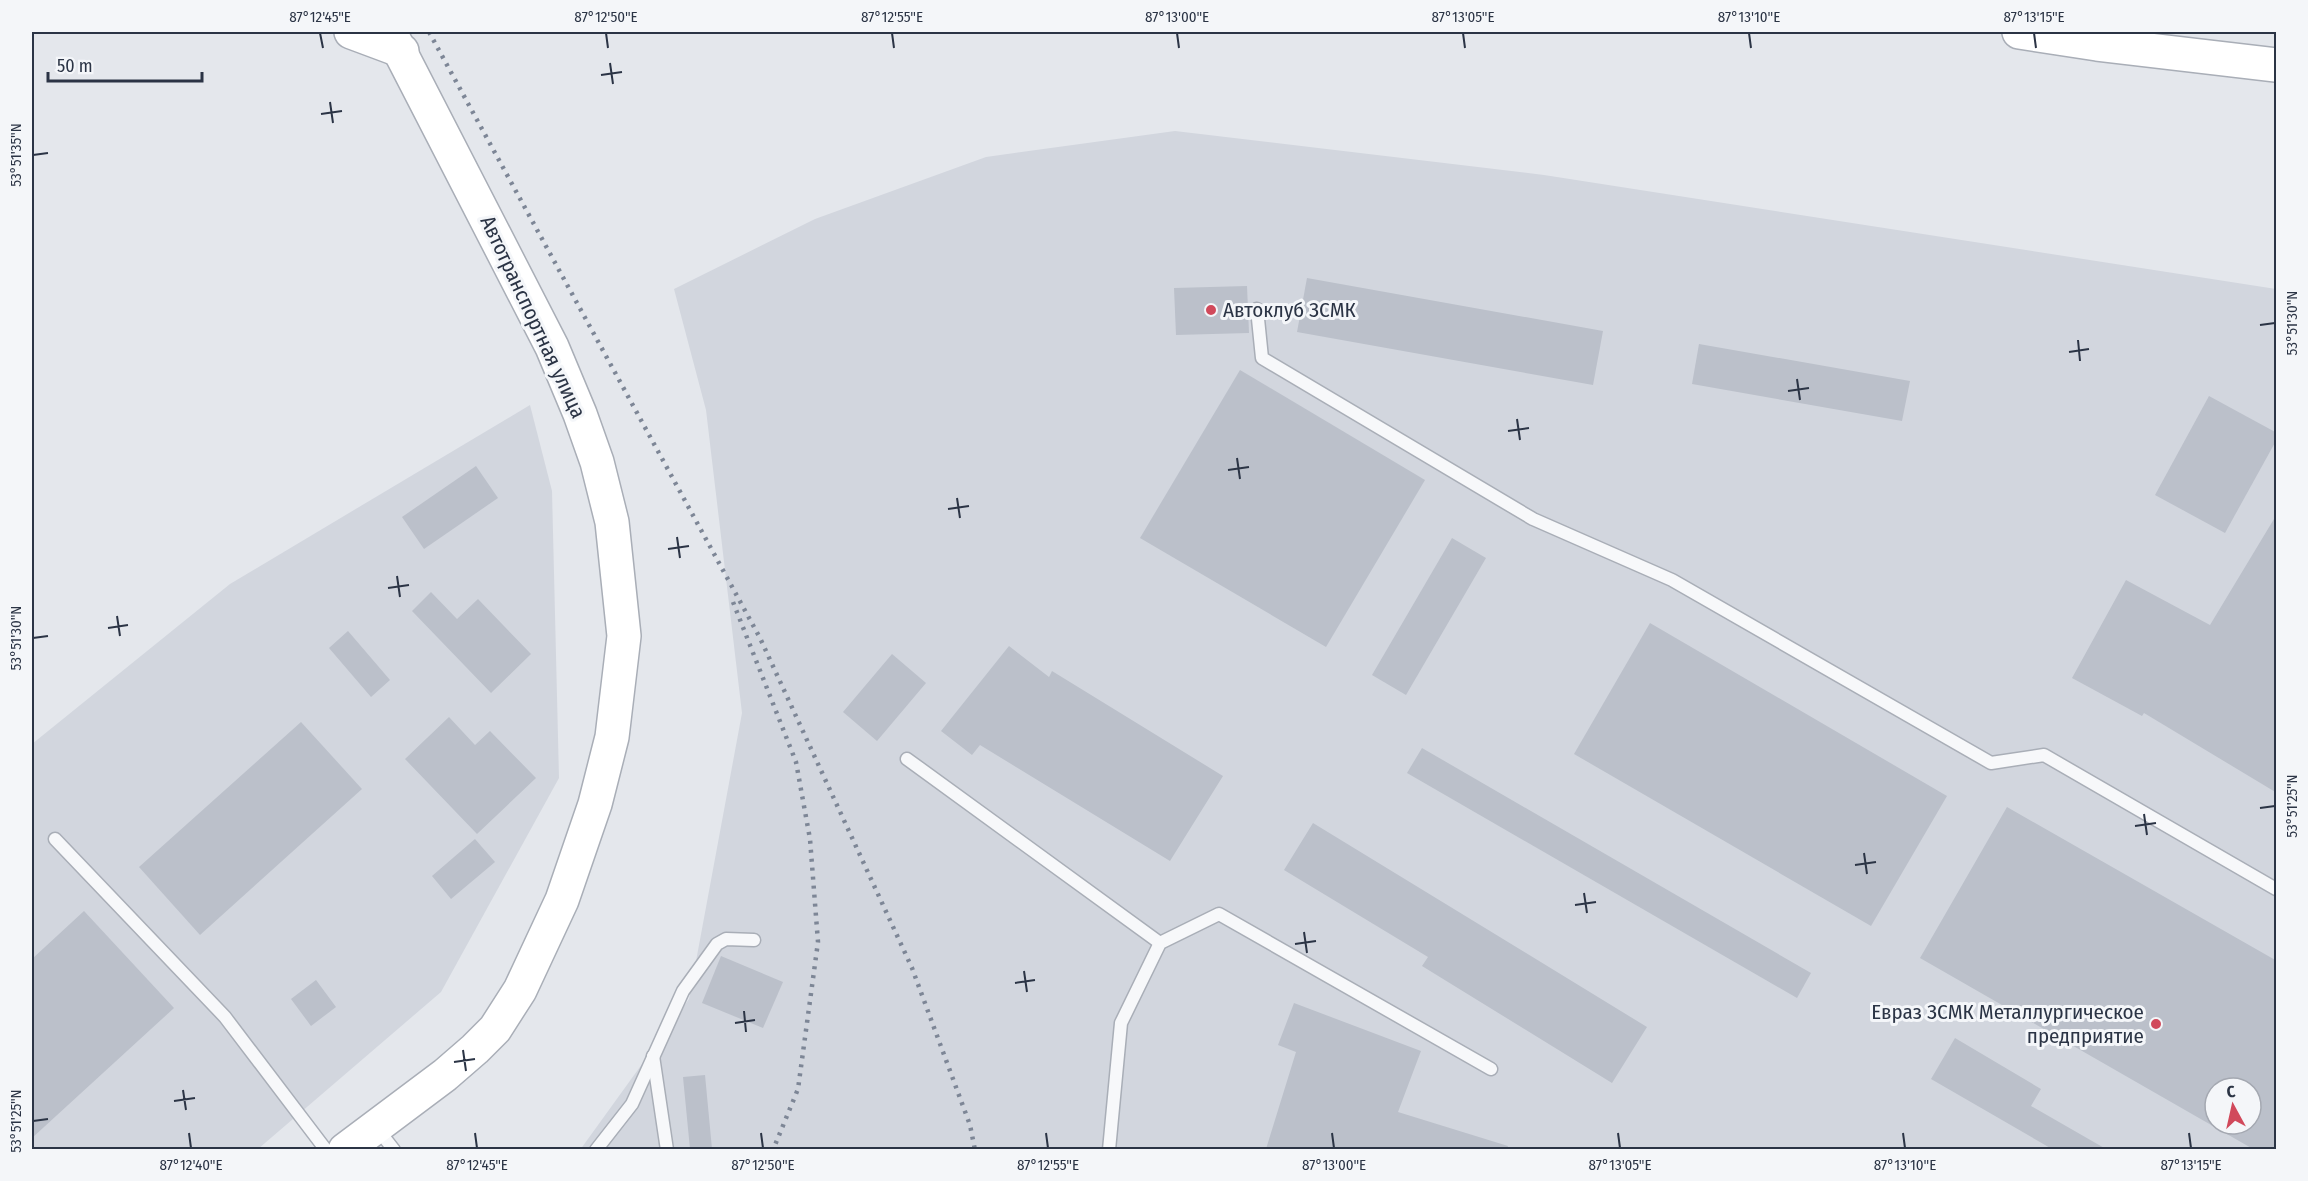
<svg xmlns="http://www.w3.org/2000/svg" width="2308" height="1181" font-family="'Fira Sans Condensed',sans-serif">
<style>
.built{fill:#d2d6de;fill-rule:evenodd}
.building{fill:#bbc0ca;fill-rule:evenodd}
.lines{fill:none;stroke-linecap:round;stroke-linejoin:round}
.service-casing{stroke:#a9aeb7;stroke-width:15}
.secondary-casing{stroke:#a9aeb7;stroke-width:36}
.service{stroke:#f7f8fa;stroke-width:12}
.secondary{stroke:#fff;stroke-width:33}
.rail{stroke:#7d8696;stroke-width:4.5;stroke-dasharray:3 6;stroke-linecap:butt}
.ticks{fill:none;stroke:#2b3445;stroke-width:2}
.poi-dot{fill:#d1495b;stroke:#f4f6f9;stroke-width:2}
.labels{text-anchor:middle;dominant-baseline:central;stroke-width:6;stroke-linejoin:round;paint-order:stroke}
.poi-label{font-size:21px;fill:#2b3445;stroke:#f4f6f9;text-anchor:start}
.street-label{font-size:21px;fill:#2b3445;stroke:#f4f6f9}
.neatline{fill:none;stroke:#2b3445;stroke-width:2}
.ticks-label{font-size:15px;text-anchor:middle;fill:#2b3445}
</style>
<rect width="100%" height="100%" fill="#e4e7ec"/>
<g class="built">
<path d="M1175,131L1544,175L2276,289V1149L580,1150L689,999L742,713L706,410L674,289L815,219L986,157ZM2215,1088H2251V1124H2215Z"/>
<path d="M530,405L552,491L559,778L441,992L258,1149L32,1150V744L230,584Z"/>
</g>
<g class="building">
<path d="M1307,278L1603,331L1593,385L1297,332Z"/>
<path d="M1247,286L1249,333L1176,335L1174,288Z"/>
<path d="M1699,344L1910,381L1902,421L1692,384Z"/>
<path d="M1240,370L1425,480L1326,647L1140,538Z"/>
<path d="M2209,396L2277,433V439L2225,533L2155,495Z"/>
<path d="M476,466L498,498L424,549L402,517Z"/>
<path d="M2277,514V793L2144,713L2142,716L2072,678L2126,580L2210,625Z"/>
<path d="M1452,538L1486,558L1406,695L1372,675Z"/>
<path d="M431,592L457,619L478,599L531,654L491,693L412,611Z"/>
<path d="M1650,623L1947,796L1871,926L1574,754Z"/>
<path d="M348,631L390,680L371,697L329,648Z"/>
<path d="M1009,646L1049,677L1052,671L1223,776L1170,861L980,745L972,755L941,731Z"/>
<path d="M892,654L926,683L877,741L843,712Z"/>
<path d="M449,717L475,745L490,731L536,778L477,834L405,759Z"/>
<path d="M301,722L362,789L200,935L139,867Z"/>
<path d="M1422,748L1811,973L1797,998L1407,773Z"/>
<path d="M2007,807L2277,961V1149H2253L1920,958ZM2215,1088H2251V1124H2215Z"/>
<path d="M1313,823L1647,1027L1612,1083L1422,966L1428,957L1284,870Z"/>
<path d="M475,839L495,862L451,899L432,876Z"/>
<path d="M84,911L174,1008L32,1138V959Z"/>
<path d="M721,956L783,982L763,1028L702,1003Z"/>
<path d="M316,980L336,1007L311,1026L291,999Z"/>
<path d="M1294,1003L1421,1051L1398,1112L1508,1146L1507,1149H1266L1296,1052L1278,1045Z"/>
<path d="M1955,1038L2041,1089L2031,1106L2106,1149H2052L1931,1079Z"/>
<path d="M705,1075L712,1149H690L683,1077Z"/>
</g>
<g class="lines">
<g class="service-casing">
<g id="service">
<path d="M1257,309L1262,358L1533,519L1672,580L1991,763L2044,755L2276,889"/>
<path d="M907,759L1160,943"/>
<path d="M55,839L225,1017L326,1150"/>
<path d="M653,1056L667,1150"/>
<path d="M376,1127L394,1150"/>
<path d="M596,1150L632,1104L683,991L717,944L726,939L754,940"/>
<path d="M1109,1150L1121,1023L1160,943L1219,914L1491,1069"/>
</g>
</g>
<g class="secondary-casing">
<g id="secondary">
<path d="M351,32L402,51"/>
<path d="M2019,32L2097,44L2276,65"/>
<path d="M345,1150L445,1075L475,1049L495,1029L520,990L562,900L595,804L612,737L624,636L612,522L597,462L580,414L552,347L390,32"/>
</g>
</g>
<use href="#service" class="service"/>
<use href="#secondary" class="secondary"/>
<g class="rail">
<path d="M429,32L760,638L912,968L970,1125L975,1150"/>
<path d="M733,602L796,762L810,839L818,942L798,1089L773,1150"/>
</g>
</g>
<path class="ticks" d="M320,33L323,48M606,33L608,48M892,33L894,48M1177,33L1179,48M1463,33L1465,48M1749,33L1751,48M2034,33L2036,48M610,63L613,84M601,75L622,72M330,102L333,123M321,114L342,111M33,155L48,153M2260,325L2275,323M2078,340L2080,361M2069,352L2089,349M1797,379L1800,400M1788,391L1809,388M1517,419L1520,440M1508,431L1529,428M1237,458L1240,479M1228,470L1249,467M957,498L960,518M948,509L969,506M677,537L680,558M668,549L689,546M397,576L400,597M388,588L409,585M117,616L120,636M108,628L128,625M33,638L48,636M2260,808L2275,806M2144,814L2147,835M2135,826L2156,823M1864,853L1867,874M1855,865L1876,862M1584,893L1587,913M1575,905L1596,902M1304,932L1307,953M1295,944L1316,941M1024,971L1027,992M1015,983L1035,980M744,1011L746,1032M735,1023L755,1020M463,1050L466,1071M454,1062L475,1059M183,1090L186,1110M174,1101L195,1098M33,1121L48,1119M189,1133L191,1148M475,1133L477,1148M761,1133L763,1148M1046,1133L1048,1148M1332,1133L1334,1148M1618,1133L1620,1148M1903,1133L1905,1148M2189,1133L2191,1148"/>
<g class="poi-dot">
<circle cx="1211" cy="310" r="6"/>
<circle cx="2156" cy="1024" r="6"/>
</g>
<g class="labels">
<g class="poi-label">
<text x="1223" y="310">Автоклуб ЗСМК</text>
<text x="2144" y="1012" text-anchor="end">Евраз ЗСМК Металлургическое<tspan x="2144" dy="24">предприятие</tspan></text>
</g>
<g class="street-label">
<text transform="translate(533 317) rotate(65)">Автотранспортная улица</text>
</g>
</g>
<rect width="2308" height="1181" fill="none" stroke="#f4f6f9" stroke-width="66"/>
<g transform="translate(2233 1106) rotate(352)"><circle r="28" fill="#f4f6f9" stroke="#a4a8b1" stroke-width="1.5"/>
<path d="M0-4.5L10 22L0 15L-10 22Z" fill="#d1495b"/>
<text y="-9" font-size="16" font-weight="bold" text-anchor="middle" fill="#2b3445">С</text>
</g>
<path d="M48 72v9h154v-9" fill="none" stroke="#2b3445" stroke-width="3"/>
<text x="57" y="72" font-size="18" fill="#2b3445" stroke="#f4f6f9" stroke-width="4.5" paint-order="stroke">50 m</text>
<rect x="33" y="33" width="2242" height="1115" class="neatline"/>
<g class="ticks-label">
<text x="320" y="22">87°12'45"E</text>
<text x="606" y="22">87°12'50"E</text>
<text x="892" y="22">87°12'55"E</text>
<text x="1177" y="22">87°13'00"E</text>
<text x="1463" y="22">87°13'05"E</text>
<text x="1749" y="22">87°13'10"E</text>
<text x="2034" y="22">87°13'15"E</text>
<text transform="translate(16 155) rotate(-90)" y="5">53°51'35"N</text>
<text transform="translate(2292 323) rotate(-90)" y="5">53°51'30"N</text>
<text transform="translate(16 638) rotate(-90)" y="5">53°51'30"N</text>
<text transform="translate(2292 806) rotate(-90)" y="5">53°51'25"N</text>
<text transform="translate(16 1121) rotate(-90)" y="5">53°51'25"N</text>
<text x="191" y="1170">87°12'40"E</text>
<text x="477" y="1170">87°12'45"E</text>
<text x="763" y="1170">87°12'50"E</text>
<text x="1048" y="1170">87°12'55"E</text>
<text x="1334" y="1170">87°13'00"E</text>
<text x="1620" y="1170">87°13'05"E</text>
<text x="1905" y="1170">87°13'10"E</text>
<text x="2191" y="1170">87°13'15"E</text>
</g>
</svg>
